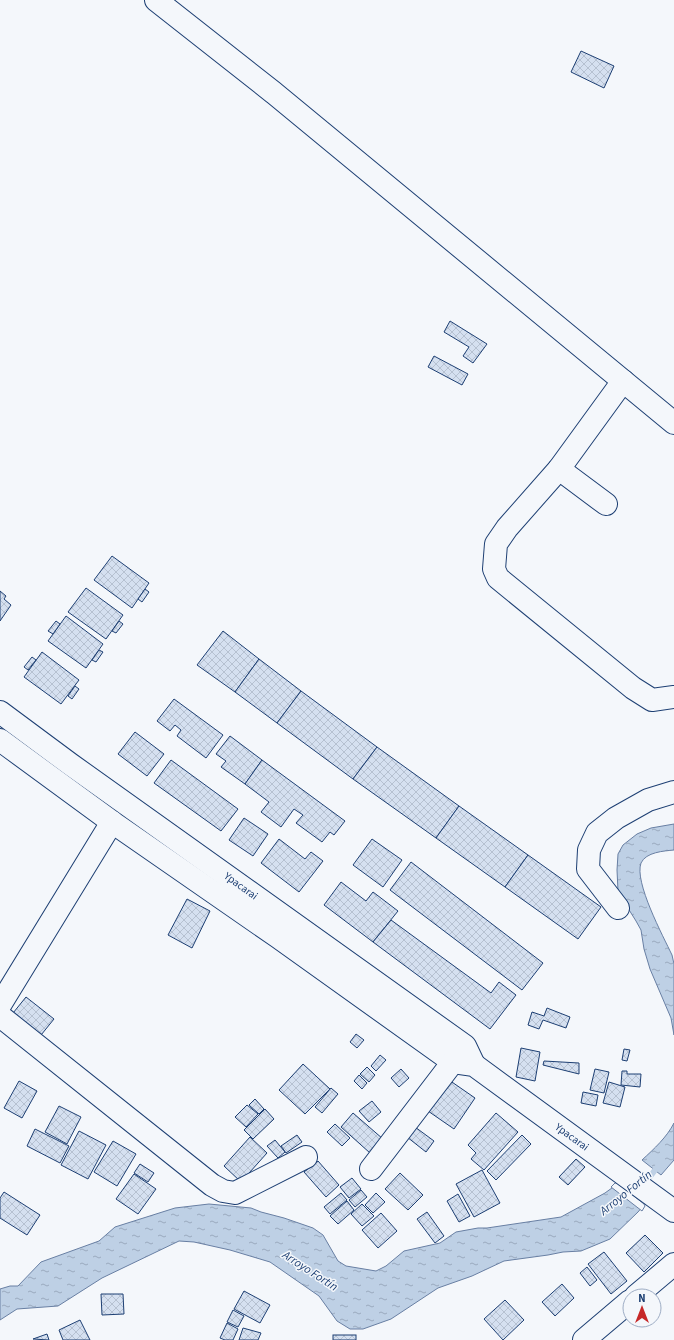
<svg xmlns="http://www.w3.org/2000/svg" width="674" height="1340" font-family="'Source Sans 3',sans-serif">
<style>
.water{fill:url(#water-ripples);stroke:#687fa3}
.pier{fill:#f4f7fb;stroke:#687fa3}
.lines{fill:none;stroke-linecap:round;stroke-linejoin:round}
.stream{stroke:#bed0e5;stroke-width:6}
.building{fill:url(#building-cross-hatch);stroke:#1d3f73}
.minor-casing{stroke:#1d3f73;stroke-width:24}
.minor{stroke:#f4f7fb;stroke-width:22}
.labels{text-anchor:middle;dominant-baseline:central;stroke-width:3;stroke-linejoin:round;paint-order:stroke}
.street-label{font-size:11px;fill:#1d3f73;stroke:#f4f7fb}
.water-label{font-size:12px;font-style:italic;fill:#1d3f73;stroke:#f4f7fb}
</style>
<defs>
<pattern id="water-ripples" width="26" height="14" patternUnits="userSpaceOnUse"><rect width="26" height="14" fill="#bed0e5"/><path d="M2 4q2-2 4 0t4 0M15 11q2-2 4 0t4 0" fill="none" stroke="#9aaabe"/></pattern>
<pattern id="building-cross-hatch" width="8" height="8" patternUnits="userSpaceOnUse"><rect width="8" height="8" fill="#d5e0f0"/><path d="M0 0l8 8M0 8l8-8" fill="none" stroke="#b6c1d1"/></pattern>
</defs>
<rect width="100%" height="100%" fill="#f4f7fb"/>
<g class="water">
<path d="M674,824V850C664,851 646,852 641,863C634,882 663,936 672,955L674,964V1035L671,1018L650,969L644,949L641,930L636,921L621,897L618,891L617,870L618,854L623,845L637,834L651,828Z"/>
<path d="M674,1123V1160L661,1175L642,1160C654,1149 667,1137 674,1123Z"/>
<path d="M616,1185L643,1206L638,1212L610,1239L581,1251L563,1252L548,1255L504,1261L472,1276L438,1288L391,1319L363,1329H350L337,1321L319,1296L270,1262L230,1250L194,1242L179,1241L102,1278L58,1306L17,1309L0,1320V1289L10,1286H18L41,1262L99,1241L115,1227L175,1208L209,1204L251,1208L261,1212L284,1218L313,1228L323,1235L338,1261L346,1266L376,1271L386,1266L404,1251L440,1243L456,1232L478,1228H487L561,1217L605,1193Z"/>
</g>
<path class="pier" d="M615,1183H617L644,1204L645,1206L642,1211L611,1187Z"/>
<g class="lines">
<path class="stream" d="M643,1183L648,1179L659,1165"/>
</g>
<g class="building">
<path d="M581,51L614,66L604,88L571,72Z"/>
<path d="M450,321L487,344L473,363L463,356L469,347L444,332Z"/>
<path d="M434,356L468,374L462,385L428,367Z"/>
<path d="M112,556L149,583L132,608L94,580Z"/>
<path d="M86,588L123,615L106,639L68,612Z"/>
<path d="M145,589L149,592L142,602L138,599Z"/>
<path d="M0,591L6,596L4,599L11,605L0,621Z"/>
<path d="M66,616L103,644L86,668L48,641Z"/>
<path d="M56,621L60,624L53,634L48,631Z"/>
<path d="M119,621L123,624L116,633L112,631Z"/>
<path d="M223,631L259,659L235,692L197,665Z"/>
<path d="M99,650L103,652L96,662L92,660Z"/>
<path d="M42,652L79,680L61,704L24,677Z"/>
<path d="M32,657L36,660L28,670L24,667Z"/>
<path d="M259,659L301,691L277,723L235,692Z"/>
<path d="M75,686L79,689L72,699L68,696Z"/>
<path d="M301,691L377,747L353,779L277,723Z"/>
<path d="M174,699L223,735L206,758L177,736L181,730L175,725L170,731L157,721Z"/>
<path d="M135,732L164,754L147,776L118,754Z"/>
<path d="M230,736L262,760L245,784L221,767L226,761L216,754Z"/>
<path d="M377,747L459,806L436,838L353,779Z"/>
<path d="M171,760L238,809L221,831L154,783Z"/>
<path d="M262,760L345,821L334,835L330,832L322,842L296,823L303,815L294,809L281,827L261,812L269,802L245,784Z"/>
<path d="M459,806L528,855L505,887L436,838Z"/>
<path d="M244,818L268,834L253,856L229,840Z"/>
<path d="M279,839L305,859L311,852L323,861L299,892L261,863Z"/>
<path d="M372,839L402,860L383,887L353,865Z"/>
<path d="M528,855L601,907L578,939L505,887Z"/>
<path d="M411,862L543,963L522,990L390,890Z"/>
<path d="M341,882L366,901L373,892L398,911L373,942L324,905Z"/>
<path d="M187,899L210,911L192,948L168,935Z"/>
<path d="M391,920L491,993L499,982L516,995L490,1029L373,942Z"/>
<path d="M26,997L54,1019L37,1040L9,1018Z"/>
<path d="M547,1008L570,1017L566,1028L543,1020L539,1029L528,1025L532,1012L544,1016Z"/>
<path d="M356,1034L364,1040L357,1048L350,1042Z"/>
<path d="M521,1048L540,1052L535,1081L516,1077Z"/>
<path d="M624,1049L630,1050L627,1061L622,1060Z"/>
<path d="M380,1055L386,1060L376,1071L371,1066Z"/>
<path d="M544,1061L579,1063V1074L543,1065Z"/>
<path d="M303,1064L330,1089L305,1114L279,1090Z"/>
<path d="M367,1067L375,1075L369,1082L360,1074Z"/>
<path d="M401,1069L409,1078L399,1087L391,1078Z"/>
<path d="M595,1069L609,1072L604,1093L590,1090Z"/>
<path d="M622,1071H627V1074H641L640,1087L621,1085Z"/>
<path d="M359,1075L367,1083L362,1089L354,1081Z"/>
<path d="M449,1080L475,1098L454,1129L428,1111Z"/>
<path d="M19,1081L37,1091L22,1118L4,1108Z"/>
<path d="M609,1082L625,1087L620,1107L603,1103Z"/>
<path d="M331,1088L338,1094L322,1113L315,1107Z"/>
<path d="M583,1092L598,1095L596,1106L581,1103Z"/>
<path d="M255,1099L264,1109L259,1114L249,1105Z"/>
<path d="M372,1101L381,1112L369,1122L359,1111Z"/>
<path d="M247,1105L258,1114L246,1127L235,1117Z"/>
<path d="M59,1106L81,1117L67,1144L45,1132Z"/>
<path d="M265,1109L274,1119L253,1139L244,1130Z"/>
<path d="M353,1113L383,1139L370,1153L341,1127Z"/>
<path d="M496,1113L518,1132L484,1170L471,1159L476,1153L468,1145Z"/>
<path d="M335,1124L350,1138L342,1146L327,1132Z"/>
<path d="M415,1127L434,1141L426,1152L407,1137Z"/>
<path d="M35,1129L69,1146L60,1163L27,1146Z"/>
<path d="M79,1131L106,1145L88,1179L61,1165Z"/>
<path d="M297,1135L302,1142L286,1153L281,1146Z"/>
<path d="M522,1135L531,1144L496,1180L487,1171Z"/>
<path d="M250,1137L267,1153L241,1182L224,1166Z"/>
<path d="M275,1140L285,1152L278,1158L267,1146Z"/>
<path d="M113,1141L136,1154L117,1186L94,1172Z"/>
<path d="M576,1159L585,1167L568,1185L559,1177Z"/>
<path d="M318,1161L339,1185L326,1197L304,1172Z"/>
<path d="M140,1164L154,1173L148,1182L134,1173Z"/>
<path d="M482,1170L500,1203L474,1217L456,1184Z"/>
<path d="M400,1173L423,1195L408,1210L385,1189Z"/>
<path d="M134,1174L156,1189L138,1214L116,1199Z"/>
<path d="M352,1178L361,1189L349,1198L340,1187Z"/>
<path d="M361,1190L367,1197L355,1207L349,1200Z"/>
<path d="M4,1192L40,1215L27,1235L0,1218V1198Z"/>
<path d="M341,1193L347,1200L330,1214L324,1207Z"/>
<path d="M376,1193L385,1202L373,1213L365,1205Z"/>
<path d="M458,1194L470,1216L459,1222L447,1201Z"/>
<path d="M347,1201L354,1210L338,1224L330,1216Z"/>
<path d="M362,1204L374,1216L362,1226L351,1214Z"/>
<path d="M427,1212L444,1236L435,1243L417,1219Z"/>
<path d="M381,1213L397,1231L378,1248L362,1230Z"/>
<path d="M645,1235L663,1253L644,1272L626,1253Z"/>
<path d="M604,1252L627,1281L611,1294L588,1264Z"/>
<path d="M587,1267L597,1280L590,1286L580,1273Z"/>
<path d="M562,1284L574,1298L555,1316L542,1302Z"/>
<path d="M244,1291L270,1305L260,1323L234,1309Z"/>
<path d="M101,1294H123L124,1314L102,1315Z"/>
<path d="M505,1300L524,1320L503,1340L484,1319Z"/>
<path d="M233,1310L244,1316L238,1327L227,1322Z"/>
<path d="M80,1320L90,1340H63L59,1330Z"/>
<path d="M227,1323L238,1329L233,1340H225L220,1338Z"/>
<path d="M243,1328L261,1333L258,1340H239Z"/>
<path d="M47,1334L49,1340L33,1339Z"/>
<rect x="333" y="1335" width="23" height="5"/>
</g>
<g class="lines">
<g class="minor-casing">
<g id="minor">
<path d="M156,0L274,93L674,423"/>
<path d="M623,381L559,469L507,528L496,544L494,569L498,578L633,688L652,700L674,697"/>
<path d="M559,469L606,504"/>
<path d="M0,712L70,764L465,1046L474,1065"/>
<path d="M0,740L112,822L278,937L453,1062L474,1065L674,1211"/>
<path d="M618,908L588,869L589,850L597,833L616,818L648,800L674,792"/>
<path d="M0,1005L112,822"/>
<path d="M0,1016L212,1185L223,1191L235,1193L306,1157"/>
<path d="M371,1169L462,1050"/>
<path d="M636,1296L674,1264"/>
<path d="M584,1340L630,1301"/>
</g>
</g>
<use href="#minor" class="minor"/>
</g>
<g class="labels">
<g class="street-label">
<text transform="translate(241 886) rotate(36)">Ypacarai</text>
<text transform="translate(572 1137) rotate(36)">Ypacarai</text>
</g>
<g class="water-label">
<text transform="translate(626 1193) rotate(-39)">Arroyo Fortín</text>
<text transform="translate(310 1271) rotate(33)">Arroyo Fortín</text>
</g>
</g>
<g transform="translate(642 1308)"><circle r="19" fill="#f4f7fb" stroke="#9eadc5"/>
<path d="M0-3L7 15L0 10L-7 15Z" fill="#c62828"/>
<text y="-6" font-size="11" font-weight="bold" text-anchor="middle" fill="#1d3f73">N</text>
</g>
</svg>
